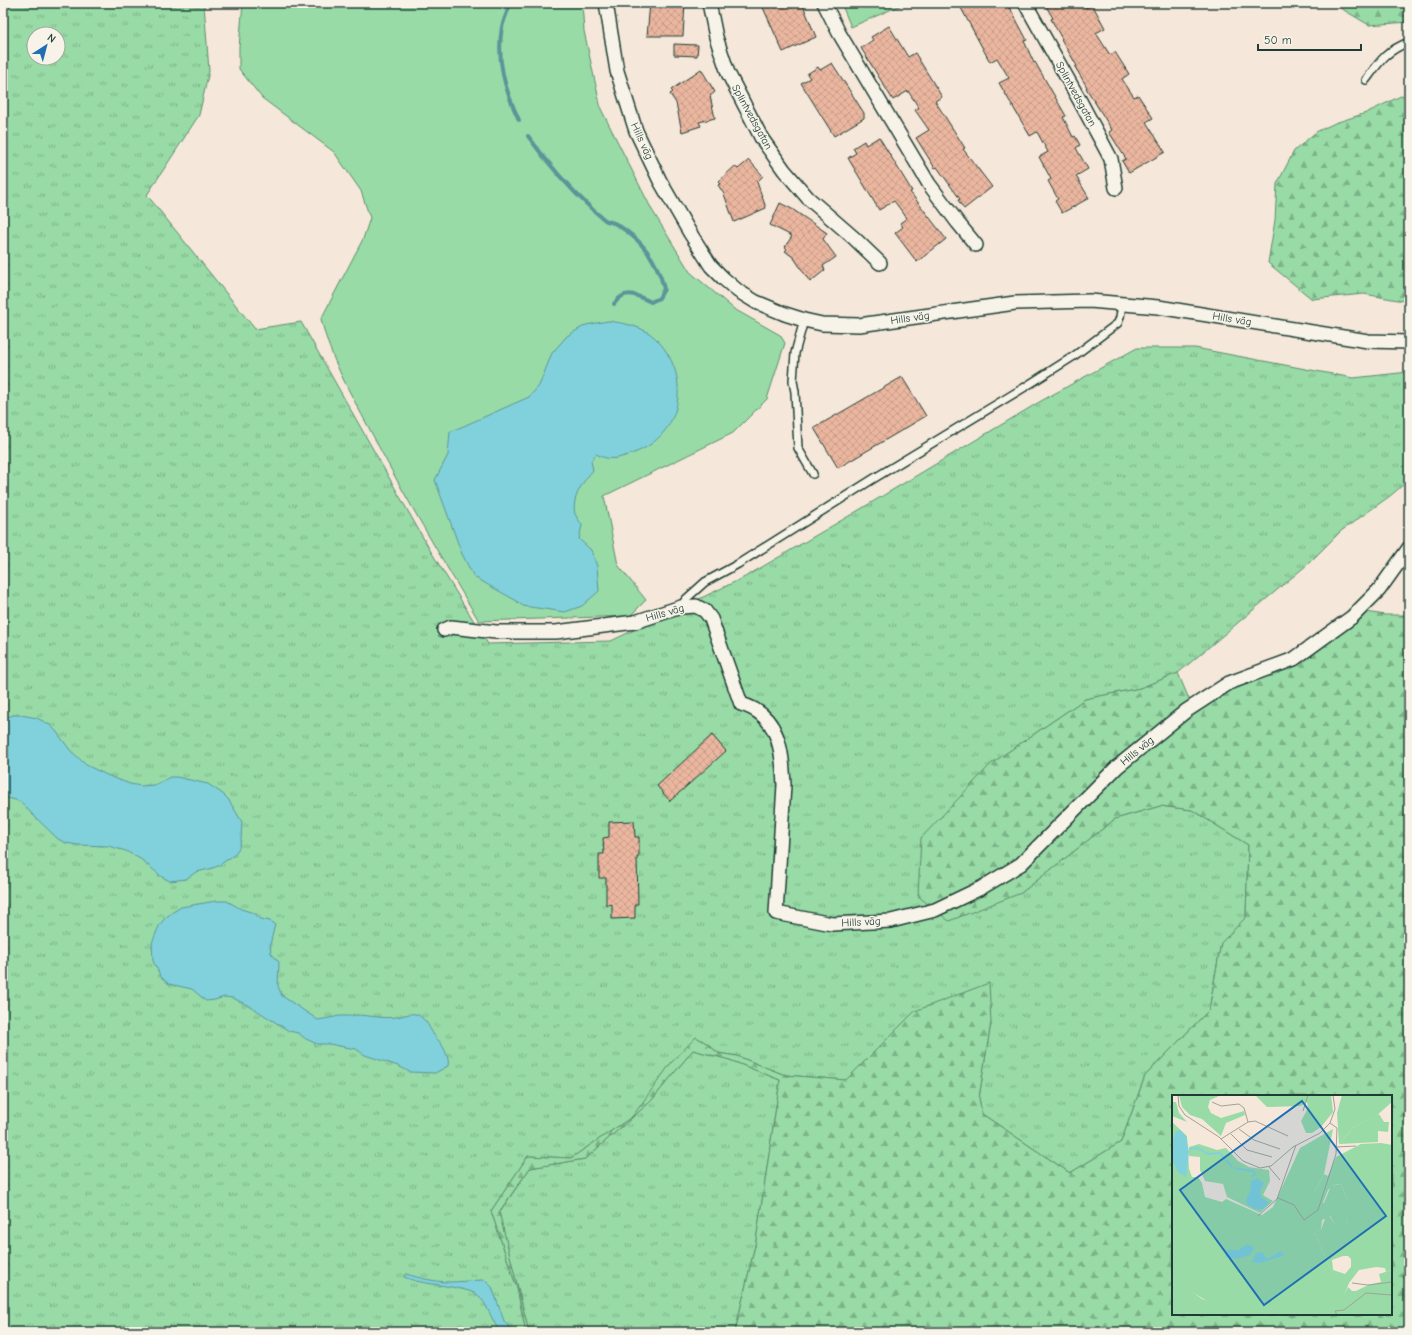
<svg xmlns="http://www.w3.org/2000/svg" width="1412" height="1335" font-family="'Comic Neue',sans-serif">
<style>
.grass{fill:url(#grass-tufts);stroke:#5c8c6d;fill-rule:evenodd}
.forest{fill:url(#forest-firs);stroke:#5c8c6d;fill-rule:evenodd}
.green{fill:#98dba6;stroke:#5c8c6d}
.water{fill:#81d1dc;stroke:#5a9699}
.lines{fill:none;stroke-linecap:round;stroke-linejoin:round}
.stream{stroke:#5a9699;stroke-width:4}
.building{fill:url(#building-cross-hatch);stroke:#1f3d34}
.service-casing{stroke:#1f3d34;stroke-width:10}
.minor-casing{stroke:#1f3d34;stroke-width:16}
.service{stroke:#f7f3e8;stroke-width:7}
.minor{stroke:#f7f3e8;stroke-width:13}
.labels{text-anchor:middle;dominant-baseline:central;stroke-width:3;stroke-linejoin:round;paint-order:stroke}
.street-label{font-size:11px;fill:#1f3d34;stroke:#f7f3e8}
.inset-river{fill:none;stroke:#81d1dc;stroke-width:2}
.inset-road{fill:none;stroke:#9fa397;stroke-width:1}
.view{fill:#1f6fb2;fill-opacity:0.15;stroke:#1f6fb2;stroke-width:2}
.inset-edge{fill:none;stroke:#1f3d34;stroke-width:2}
</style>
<defs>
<pattern id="grass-tufts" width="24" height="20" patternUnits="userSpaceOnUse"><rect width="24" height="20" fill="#98dba6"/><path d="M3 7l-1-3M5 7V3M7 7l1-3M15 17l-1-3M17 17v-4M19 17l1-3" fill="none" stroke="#7bb388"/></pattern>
<pattern id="forest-firs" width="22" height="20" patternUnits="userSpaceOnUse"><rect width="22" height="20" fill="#98dba6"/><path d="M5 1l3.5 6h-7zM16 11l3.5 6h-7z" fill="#7bb388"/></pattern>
<pattern id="building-cross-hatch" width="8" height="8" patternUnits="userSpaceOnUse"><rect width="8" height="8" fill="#ebb69f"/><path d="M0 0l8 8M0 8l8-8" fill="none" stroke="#c99d8a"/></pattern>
</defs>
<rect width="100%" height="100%" fill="#f5e7d9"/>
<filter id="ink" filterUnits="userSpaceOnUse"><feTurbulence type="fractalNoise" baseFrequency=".025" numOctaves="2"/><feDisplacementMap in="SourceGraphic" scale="8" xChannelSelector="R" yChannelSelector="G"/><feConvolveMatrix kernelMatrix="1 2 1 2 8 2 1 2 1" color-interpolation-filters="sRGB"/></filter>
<g filter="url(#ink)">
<g class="grass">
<path d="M3,3H202L204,4L209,71L199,115L147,195L255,329L301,322L430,550L488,644L611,641L745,577L854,513L1041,401L1137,348H1195L1353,378L1409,372V480L1390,496L1341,531L1308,564L1178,673L1140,688L1085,699L992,763L1021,893L1115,819L1160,806L1192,810L1248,845L1246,918L1221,943L1209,1010L1145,1076L1121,1142L1070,1173L982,1114L979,1098L991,1022L915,1011L846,1080L785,1075L737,1056L718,1053L708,1044L696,1037L632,1117L571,1158L528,1156L491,1211L517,1288L526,1332H3ZM34,34H58V58H34Z"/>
<path d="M693,1050L730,1060L780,1080L756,1241L735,1332H529L499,1213L530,1168L585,1159L651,1101Z"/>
</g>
<g class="forest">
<path d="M1332,3H1409V22L1369,25Z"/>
<path d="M1409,92V302L1364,294L1312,299L1268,263L1275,220L1277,184L1294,151L1316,132L1335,123L1366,113Z"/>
<path d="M1366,612L1385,615H1409V1332H735L756,1241L780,1080L730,1060L693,1050L651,1101L585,1159L530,1168L499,1212L529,1332H526L517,1288L491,1211L528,1156L571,1158L632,1117L671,1063L696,1037L708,1044L718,1053L737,1056L785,1075L846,1080L915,1011L989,983L991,1022L979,1098L982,1114L1070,1173L1121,1142L1145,1076L1209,1010L1221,943L1246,917L1248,845L1192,810L1160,806L1115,819L1021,893L949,921L918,896L921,838L992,763L1085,699L1140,688L1178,673L1194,711L1235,686L1305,658ZM1173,1096H1391V1314H1173Z"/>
</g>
<g class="green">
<path d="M243,3H582L584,31L601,109L652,210L690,272L734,309L780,335L785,343L767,399L733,433L604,496L618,565L646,600L630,616L479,621C441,557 403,494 369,428C350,393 330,358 321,319L363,239L370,218L361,191L334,152L262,98L239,69V47Z"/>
<path d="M841,3H906L851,27Z"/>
</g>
<g class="water">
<path d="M608,321C622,323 636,325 649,333C658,339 665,349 670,358C690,397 672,441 631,454C616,459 609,461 596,454L591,461L593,470C583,482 571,498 575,514C577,518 580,522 582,525L579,539L591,550L597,566L599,591L582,606L565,612L523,606L515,600L474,577L462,554L435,480L448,455L450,432L529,397L539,386L552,353L567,336L586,325Z"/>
<path d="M13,715H21L37,718L50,725L56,731L70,750L86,765L109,776L130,784L141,786L155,785L170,777H177L208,784L223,794L228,799L233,807L242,822L241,840L239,848L234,855L218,866L210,869L196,872L186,879L170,881L162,877L142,860L126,851L108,846L78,845L66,843L58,839L31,813L22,803L16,800L3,797V719Z"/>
<path d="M216,901H227L241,909L254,913L261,919L270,921L275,924L270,945L271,953L279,962L278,986L282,996L318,1020L340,1016H351L355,1015C369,1015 382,1019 396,1017C404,1016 413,1011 420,1016C429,1022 431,1034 439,1041C444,1047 450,1059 448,1066L435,1073L410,1072L398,1066L365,1055L356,1049L329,1044H317L306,1039L298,1033L289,1031L253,1008L233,998L224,997L215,1000L206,1001L192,989L169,984L161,977L153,961L152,943L159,926L165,918L173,912L181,907Z"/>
<path d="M406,1274C420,1278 435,1282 450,1282C462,1282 473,1280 485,1280L492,1287L504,1321L513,1332H500C492,1321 489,1308 480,1297C473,1288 434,1285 421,1282C415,1281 409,1279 404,1277Z"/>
</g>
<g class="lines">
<g class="stream">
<path d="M510,3C508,11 504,19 502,27C496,60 505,90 519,120"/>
<path d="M528,136C548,164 568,187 593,210C597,213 601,217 605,220C608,222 613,222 616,224C641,239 658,261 664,289L659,298L651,302C636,295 625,288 614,304"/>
</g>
</g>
<g class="building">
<path d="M650,3H685L683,36H647Z"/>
<path d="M761,3H802L816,37L783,52Z"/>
<path d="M969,3H1002L1006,10L1010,8L1027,40L1024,41L1034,63L1035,62L1066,116L1063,117L1073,137L1075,136L1080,145L1076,148L1088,169L1076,176L1089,198L1062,213L1055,201L1058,199L1048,181L1051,179L1039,157L1048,152L1037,132L1030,136L999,83L1009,78L997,58L990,62L961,8Z"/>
<path d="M1044,3H1083L1086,8L1092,4L1105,28L1096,33L1110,55L1115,52L1129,74L1122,79L1134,97L1138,95L1153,118L1146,122L1165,152L1129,173L1122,161L1126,159L1109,132L1112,130L1086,88L1087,87L1075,67L1077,66L1061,39H1062L1051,19L1053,18Z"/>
<path d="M889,26L908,57L915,53L942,97L935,101L965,148L963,149L992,187L964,209L958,200L960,199L937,167L935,168L916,138L929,130L915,110L919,108L908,91L893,100L861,48L873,40L871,37Z"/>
<path d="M674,44L698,45L697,56L674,55Z"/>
<path d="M832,63L864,113V118L834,136L801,83L810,78L807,74L818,67L820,70Z"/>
<path d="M701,69L715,92L710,96L715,118L699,122L701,126L682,132L676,103L670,94L673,92L671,90Z"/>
<path d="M879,137L912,191L910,192L946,239L917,262L895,233L903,227L900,223L907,218L894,201L879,210L848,158L856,153L853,148L864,141L866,145Z"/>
<path d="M749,160L763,176L757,182L766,208L734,222L724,194L718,185L720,184L718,182L735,166L738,169Z"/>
<path d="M780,203L792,209L827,233L823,239L836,257L823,266L825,270L810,282L794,258L785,251L787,249L785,247L792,236L770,225Z"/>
<path d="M902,377L926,416L838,468L814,428Z"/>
<path d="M712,735L726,751L670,801L657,786Z"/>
<path d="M634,821L635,837H639V857H637L638,904H635V918L612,919V904L606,905V878H599V854H604L603,838L609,837V822Z"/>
</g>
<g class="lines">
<g class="service-casing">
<g id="service">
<path d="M1366,80C1380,61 1386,51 1409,42"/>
<path d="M804,320L795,353L793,381L795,392L798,448L813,474"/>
<path d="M681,606L686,599L705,582L738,564L873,479L1025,387L1074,356L1118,323L1120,317L1122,304"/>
</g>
</g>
<g class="minor-casing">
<g id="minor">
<path d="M606,3L617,71L636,131L660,181L690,233L711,266L724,279L738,291L756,302L785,314L804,320L822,324L859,325L1015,303L1090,301L1158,307L1368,341L1409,342"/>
<path d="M709,3L716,37L728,73L762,139L784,170L808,198L854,238L880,263"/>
<path d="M824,3L839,33L929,184L958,223L976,245"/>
<path d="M1025,3L1080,101L1111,159L1116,188"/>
<path d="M444,630L451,627L496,632H556L635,622L681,607L696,606L705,611L711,619L741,704C780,715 782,751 784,785L776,913L832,924L891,921L935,910L981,888L1021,864L1117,767L1186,711L1229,683L1294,659L1352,617L1379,590L1409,548"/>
</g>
</g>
<use href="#service" class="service"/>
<use href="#minor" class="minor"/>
</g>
</g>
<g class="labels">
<g class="street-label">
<text transform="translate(1076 94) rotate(61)">Splintvedsgatan</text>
<text transform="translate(752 117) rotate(61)">Splintvedsgatan</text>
<text transform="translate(642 141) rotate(66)">Hills väg</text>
<text transform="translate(910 318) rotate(-8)">Hills väg</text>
<text transform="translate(1232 319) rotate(9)">Hills väg</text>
<text transform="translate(665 613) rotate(-16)">Hills väg</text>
<text transform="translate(1137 751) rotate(-39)">Hills väg</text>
<text transform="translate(861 922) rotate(-3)">Hills väg</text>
</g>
</g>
<g transform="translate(1172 1095)">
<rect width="220" height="220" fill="#f5e7d9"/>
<path d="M207,19L212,27H217L216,37L206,36V47L167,49L182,32ZM0,27L15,41L17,74L20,82H26L30,88L33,102L50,107L54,104L90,120L101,112L128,53L161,34L152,79L142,98L152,108L159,91L169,89L176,106V123L174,129H163L158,121L150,125L149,135L138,140L143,139L171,202L176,192L180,196H184L196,190L209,187L207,179L220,175V220H75L41,210L8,189L0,181Z" fill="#98dba6"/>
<path d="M7,0H49L38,5L36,12L39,18L49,23L72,16L73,20L54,28L49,41L30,24L18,20L10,12ZM74,0H159L161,17L149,32L140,38H134L129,26L136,13L135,7L128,11L95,12L84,1ZM170,0H219L220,7L204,21L182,32L167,49L165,18ZM0,7H4L7,18L15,27L0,21ZM209,48L220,50V175L214,177L213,173L204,172L187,175L177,188L171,203L143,139L134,142L133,149L131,158L127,162V168L140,179L150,189L167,215L147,187L126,169V162L133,152V141L149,135L155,118L163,129H174L176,123V106L169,89L162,90L156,95L148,115L143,114L140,109L142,98L152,79L156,81L164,62L189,49ZM171,161H176L179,164V172L173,179L161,175L160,165ZM0,181L30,204L75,220H0Z" fill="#98dba6" fill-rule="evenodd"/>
<path d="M27,49L45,55L54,53L66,66L77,72L97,75L98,86L91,100L101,106L88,118L55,102L51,89L33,86L28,75V62L17,61V52Z" fill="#98dba6"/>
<path d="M8,35L14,41L17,57L14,82L6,77L1,67L0,50L3,38ZM85,83L92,88L88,97L89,102L97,108L91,114H82L75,109L74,104L78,96L79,86ZM76,149L82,153L78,160L65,164L53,162L55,155H66ZM108,156L113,160L88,168L80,167L84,158L90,157L94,163H98Z" fill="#81d1dc"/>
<path class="inset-river" d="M18,54L26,53L36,59L48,58L60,72M62,73L81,76L83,79L80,82"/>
<path class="inset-road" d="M6,0L7,11L13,20L47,42L71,66L88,73L99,71L121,52L148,38L158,28M40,7L49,11L67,9L72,13L76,27M131,16L136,0M67,34L82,45L108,54M59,39L75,55L100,62M49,44L76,27L83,26L116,41M164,52L184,51M97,72L108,85M105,104L124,50M86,121L106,103L122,110L132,125L146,115L164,59L165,33L158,28L163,14L161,0M180,188L196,190L220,187M165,220L163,216L172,215L194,198L220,200"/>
<path class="view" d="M130,6L214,121L92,210L8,95Z"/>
<rect width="220" height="220" class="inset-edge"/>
</g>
<rect width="1412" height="1335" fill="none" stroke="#f7f3e8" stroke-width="16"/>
<rect x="8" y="8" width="1396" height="1319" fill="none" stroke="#1f3d34" stroke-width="1.5" filter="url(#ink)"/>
<g transform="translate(46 46) rotate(36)"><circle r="19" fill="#f7f3e8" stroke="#a1aaa0"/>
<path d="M0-3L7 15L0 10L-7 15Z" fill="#1f6fb2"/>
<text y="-6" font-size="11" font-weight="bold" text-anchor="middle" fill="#1f3d34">N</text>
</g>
<path d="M1258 44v6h103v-6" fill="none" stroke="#1f3d34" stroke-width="2"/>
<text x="1264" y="44" font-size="12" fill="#1f3d34" stroke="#f7f3e8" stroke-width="3" paint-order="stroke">50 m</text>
</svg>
